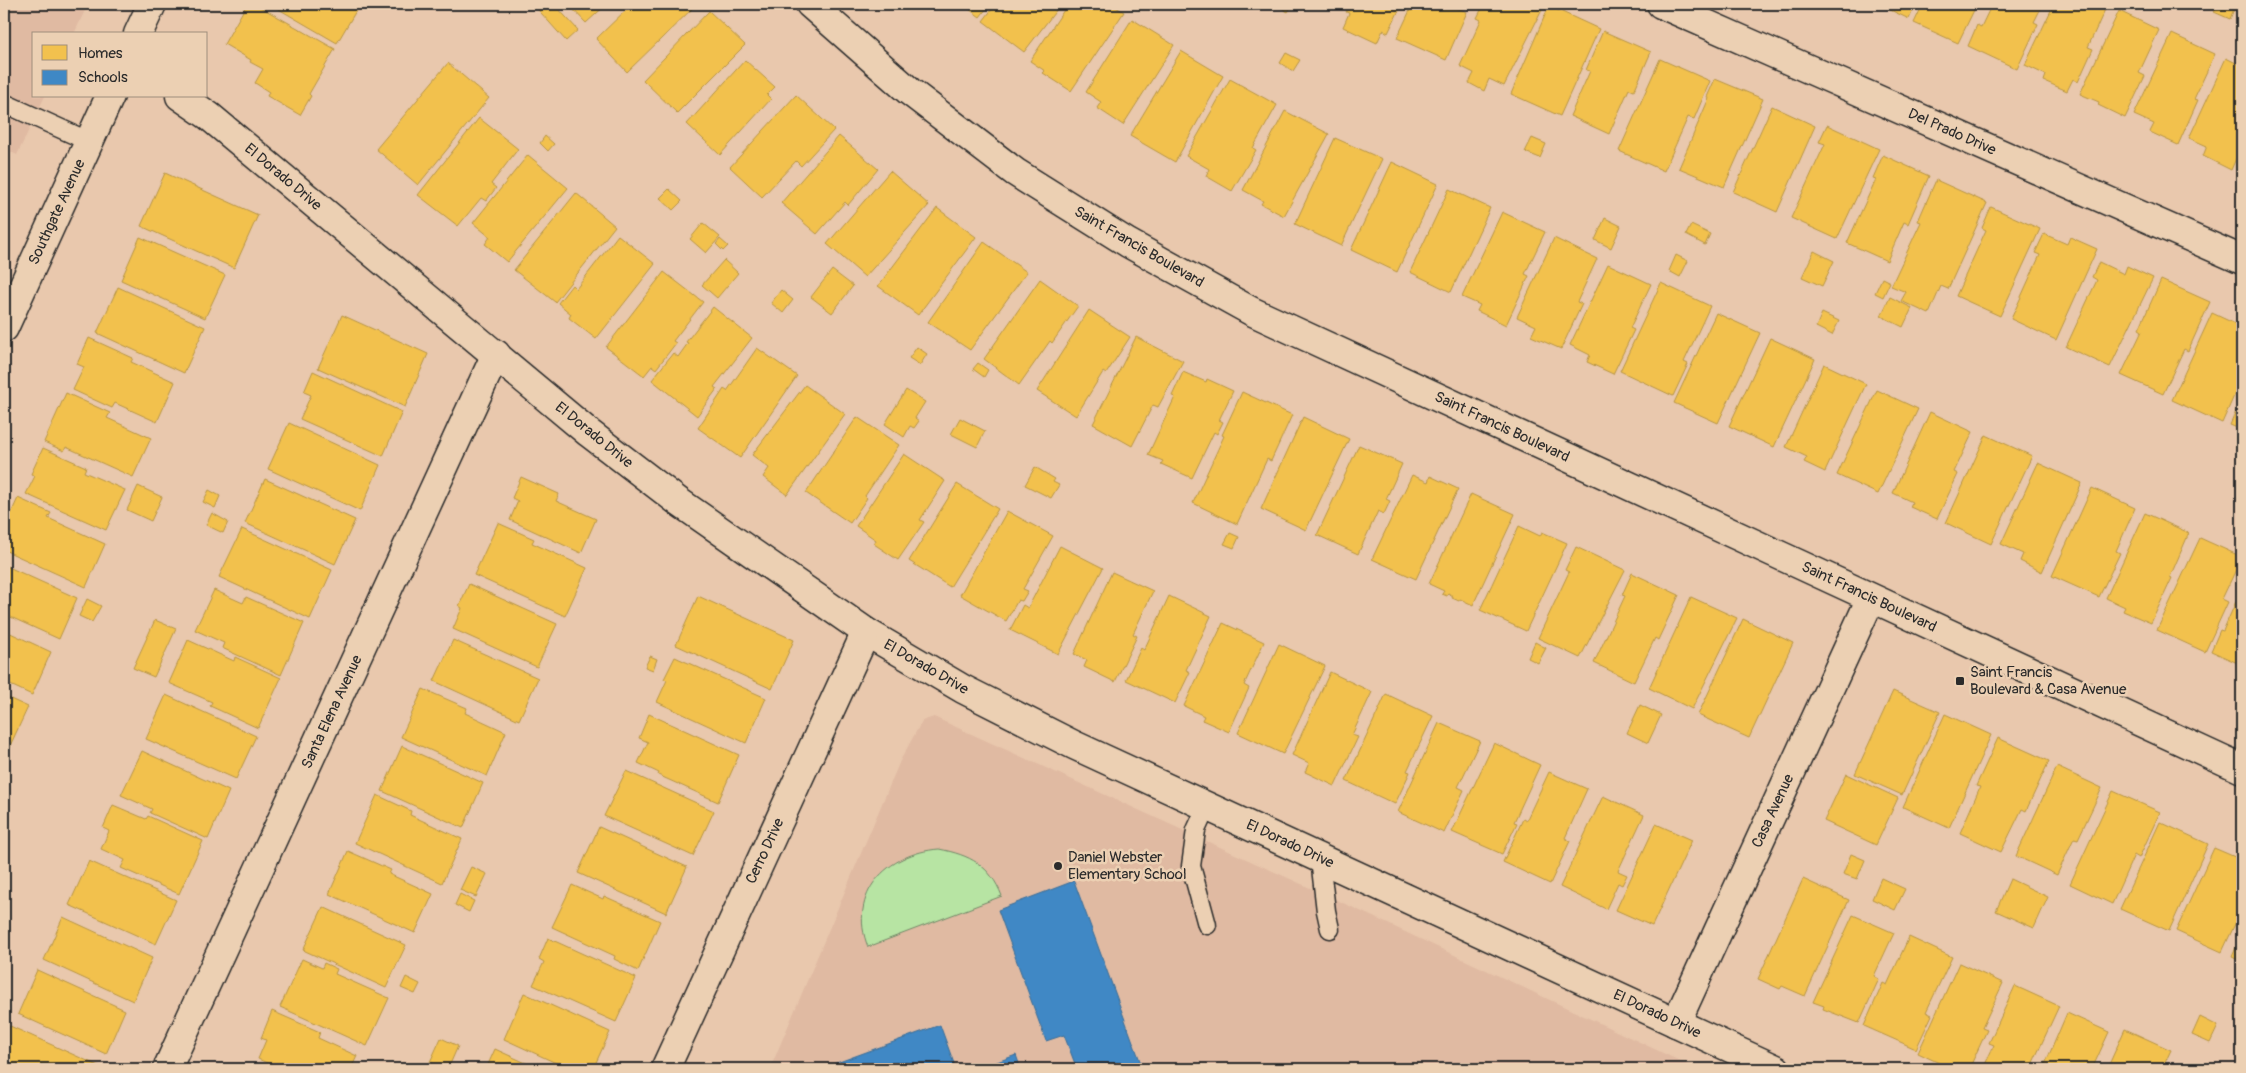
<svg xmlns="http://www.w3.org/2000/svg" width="2246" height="1073" font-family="Pangolin,sans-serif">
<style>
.built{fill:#e0baa2}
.green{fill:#b7e4a3;stroke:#718867}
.homes{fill:#f2c14e;stroke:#b69444}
.schools{fill:#3f88c5;stroke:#396c97}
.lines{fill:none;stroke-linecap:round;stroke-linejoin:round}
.lane-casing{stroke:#2b2b2b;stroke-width:21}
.street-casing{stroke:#2b2b2b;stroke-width:31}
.secondary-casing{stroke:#2b2b2b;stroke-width:31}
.lane{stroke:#ecd0b3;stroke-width:18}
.street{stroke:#ecd0b3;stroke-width:28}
.secondary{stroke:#ecd0b3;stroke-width:28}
.poi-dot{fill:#2b2b2b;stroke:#ecd0b3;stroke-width:2}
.labels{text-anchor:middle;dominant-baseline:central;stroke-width:5;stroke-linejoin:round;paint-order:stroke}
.street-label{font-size:15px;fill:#2b2b2b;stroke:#ecd0b3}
.poi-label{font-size:15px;fill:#2b2b2b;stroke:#ecd0b3;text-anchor:start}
</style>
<rect width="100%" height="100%" fill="#e9c8ad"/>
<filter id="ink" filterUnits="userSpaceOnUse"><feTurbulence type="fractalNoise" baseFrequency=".02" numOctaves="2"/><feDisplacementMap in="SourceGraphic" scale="10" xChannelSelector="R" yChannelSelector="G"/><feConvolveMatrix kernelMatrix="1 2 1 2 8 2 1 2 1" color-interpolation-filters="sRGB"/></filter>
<g filter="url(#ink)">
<g class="built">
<path d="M4,4H88L74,34H34V96H45L17,155L4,148Z"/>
<path d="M934,717L1354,908L1697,1069H770L900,761L922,721Z"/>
</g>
<path class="green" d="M939,849C970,855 990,865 1002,896L868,947C847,894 887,853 939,849Z"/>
<g class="homes">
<path d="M247,4H255L335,49L309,94L311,96L300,115L267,96L269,92L255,83L263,69L250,62L251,60L224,44Z"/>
<path d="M270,4H360L337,43Z"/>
<path d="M533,4H554L578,30L566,41Z"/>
<path d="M568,4H607L586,23Z"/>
<path d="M632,4H697L627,72L596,39Z"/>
<path d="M962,4H990L980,17Z"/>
<path d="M996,4H1061L1024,52L983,21Z"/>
<path d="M1068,4H1111L1124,12L1071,91L1043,73L1045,71L1030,61Z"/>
<path d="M1274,4H1293L1288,12Z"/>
<path d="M1350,4H1402L1388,33L1383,30L1377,43L1343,27L1349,13L1346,12Z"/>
<path d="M1413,4H1459L1457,8L1467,12L1446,60L1397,38Z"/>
<path d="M1484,4H1545L1504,86L1489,79L1484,91L1469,83L1474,73L1460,66L1481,20L1477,18Z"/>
<path d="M1883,4H1916L1909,19L1882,6Z"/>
<path d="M1923,4H1977L1958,43L1914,23Z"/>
<path d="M1992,4H2043L2034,22L2038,24L2017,69L1968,46L1977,25L1981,27Z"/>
<path d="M2054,4L2107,5L2088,47L2093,49L2078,82L2073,79L2067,91L2044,81L2046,75L2025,65Z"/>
<path d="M2197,4H2212L2209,9Z"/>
<path d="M2218,4H2236L2230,19L2214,12Z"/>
<path d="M1549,6L1599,29L1560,116L1511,94Z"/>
<path d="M709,11L745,45L677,113L643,80Z"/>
<path d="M2119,11L2159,30L2139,73L2145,76L2125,118L2098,105L2099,102L2080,94Z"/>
<path d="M1132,19L1174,45L1123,125L1097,108L1101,102L1086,92Z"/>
<path d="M1603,31L1651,52L1634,91L1629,89L1609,134L1570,116L1590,71L1586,70Z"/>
<path d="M2172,34L2215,54L2194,99L2198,100L2178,145L2150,132L2154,124L2134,115Z"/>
<path d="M1181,51L1223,76L1175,162L1130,136Z"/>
<path d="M1286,53L1300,60L1293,71L1280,63Z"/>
<path d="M2226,58L2242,66V145L2231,170L2203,156L2207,146L2189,138Z"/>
<path d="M1660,59L1710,81L1694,119L1688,117L1664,171L1619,151Z"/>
<path d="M745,60L775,87L767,95L771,99L720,155L687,124Z"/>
<path d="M448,63L489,98L418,185L376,149Z"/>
<path d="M1230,79L1277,105L1253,148L1256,150L1232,191L1206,176L1209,169L1186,156Z"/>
<path d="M1715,79L1763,99L1724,187L1679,168L1709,98L1707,97Z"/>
<path d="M796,95L834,130L801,166L796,161L762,197L730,167Z"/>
<path d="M1772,106L1815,126L1777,212L1733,192Z"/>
<path d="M1285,111L1329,134L1284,216L1261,204L1263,201L1243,190Z"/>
<path d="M479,118L518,149L491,184L496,188L486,201L481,198L458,226L418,195Z"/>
<path d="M1827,125L1879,149L1837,239L1791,218L1825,144L1819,142Z"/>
<path d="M545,136L554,144L548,151L540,143Z"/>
<path d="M839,136L878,169L848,205L845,202L817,234L781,203Z"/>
<path d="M1335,138L1382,159L1341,246L1295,224Z"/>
<path d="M1532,138L1546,144L1540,158L1525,152Z"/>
<path d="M528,155L568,188L507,262L485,244L490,237L473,223Z"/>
<path d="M1883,155L1929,176L1908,224L1904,222L1887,261L1847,243L1876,179L1873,178Z"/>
<path d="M2242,155V171L2236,168Z"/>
<path d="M1392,162L1438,184L1397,272L1351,250Z"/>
<path d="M890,171L929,205L865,277L827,244Z"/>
<path d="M165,173L258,215L234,268L141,226Z"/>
<path d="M1936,180L1987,203L1948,289L1941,286L1929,314L1901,301L1906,292L1891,286L1921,222L1918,221Z"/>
<path d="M669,189L682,201L673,210L660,198Z"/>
<path d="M1449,189L1490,208L1451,292L1410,272Z"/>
<path d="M576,193L615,226L555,302L514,270Z"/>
<path d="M1991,207L2040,229L2000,316L1956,296L1986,230L1982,228Z"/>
<path d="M937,208L976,237L918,315L878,286Z"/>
<path d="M1502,212L1545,232L1525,274L1529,276L1506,325L1477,311L1480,305L1462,297Z"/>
<path d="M1605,218L1621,226L1611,248L1595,240Z"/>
<path d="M703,223L720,237L706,253L690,239Z"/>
<path d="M1691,225L1710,234L1705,245L1686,235Z"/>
<path d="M2044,234L2067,244L2070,237L2097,249L2056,340L2011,319L2040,255L2035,253Z"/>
<path d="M618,235L655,264L596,339L569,318L571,314L558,303L572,285L576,289Z"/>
<path d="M140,237L225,275L205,318L121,280Z"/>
<path d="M1554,238L1597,259L1577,302L1582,304L1561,349L1531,336L1536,326L1517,317Z"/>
<path d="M720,239L728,246L723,251L716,244Z"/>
<path d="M984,242L1027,272L970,350L928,322Z"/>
<path d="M1814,251L1834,261L1822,286L1802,277Z"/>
<path d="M1676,255L1688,261L1680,277L1669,271Z"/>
<path d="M724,260L738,273L717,298L702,285Z"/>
<path d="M2099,262L2124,274L2127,266L2153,278L2110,367L2066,347L2097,280L2092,277Z"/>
<path d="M1608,264L1651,284L1630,328L1634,330L1613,374L1587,362L1590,355L1570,345Z"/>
<path d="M832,270L853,286L832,313L811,297Z"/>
<path d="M664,272L703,302L673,341L676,343L656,369L652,366L644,376L606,347Z"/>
<path d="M1882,278L1890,282L1883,297L1875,293Z"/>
<path d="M1040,279L1078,306L1052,343L1050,341L1019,385L984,359Z"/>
<path d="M2161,280L2210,302L2188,351L2184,349L2163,394L2121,375L2142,331L2139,329Z"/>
<path d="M1661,283L1710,306L1684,362L1688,364L1673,396L1620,371Z"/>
<path d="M118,287L205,327L184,373L97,333Z"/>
<path d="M781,290L793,300L783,313L771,303Z"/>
<path d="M1890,297L1912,308L1903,327L1881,316Z"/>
<path d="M713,307L752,338L714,387L717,389L697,416L652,380L673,353L678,357L688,343L686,342Z"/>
<path d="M1089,310L1130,337L1106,374L1103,372L1076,416L1037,391Z"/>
<path d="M1716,313L1760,333L1718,423L1674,403Z"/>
<path d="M1822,313L1839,321L1832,335L1816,327Z"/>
<path d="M2212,313L2242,327V378L2222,423L2172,400Z"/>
<path d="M342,315L428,354L405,407L318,368Z"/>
<path d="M1136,337L1183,361L1158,407L1153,405L1132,446L1093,424Z"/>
<path d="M89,338L133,358L131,362L175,382L157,422L115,403L112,408L73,390L84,367L77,364Z"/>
<path d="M1770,338L1815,359L1774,447L1729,426Z"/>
<path d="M917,347L927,354L920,365L909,358Z"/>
<path d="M757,348L797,376L740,458L698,428L724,389L727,391Z"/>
<path d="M978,363L988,370L984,377L973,369Z"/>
<path d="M1824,364L1866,384L1825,472L1804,462L1807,457L1786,447Z"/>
<path d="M313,371L402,412L383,456L300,419L311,395L304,392Z"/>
<path d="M1183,372L1206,382L1207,379L1233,391L1219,420L1223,422L1217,434L1214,432L1192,478L1161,464L1163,461L1148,455L1175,397L1172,396Z"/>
<path d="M805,385L845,414L787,495L763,477L769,468L752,455Z"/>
<path d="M906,390L925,402L915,418L919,421L914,428L910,426L904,437L885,424Z"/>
<path d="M1877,390L1918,409L1878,494L1837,475Z"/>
<path d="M1242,392L1292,415L1271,461L1267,459L1237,524L1193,503L1224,436L1222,435Z"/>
<path d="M66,393L110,413L107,418L151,438L133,477L66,447L64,451L44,442Z"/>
<path d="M2242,398V430L2230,425Z"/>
<path d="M1930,412L1973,432L1954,472L1958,474L1937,519L1910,507L1912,502L1893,493Z"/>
<path d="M857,417L899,445L865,496L867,498L850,523L806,493Z"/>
<path d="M1303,417L1349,439L1306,530L1261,509Z"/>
<path d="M960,418L985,431L977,447L951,434Z"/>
<path d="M289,423L380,465L360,511L268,469Z"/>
<path d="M1986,435L2032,456L1991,544L1946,523Z"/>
<path d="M1359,445L1402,464L1386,499L1390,501L1384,514L1378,511L1358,554L1317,535Z"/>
<path d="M43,448L86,467L84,472L125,490L106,530L26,494L35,476L31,474Z"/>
<path d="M904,454L945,481L920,520L924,522L898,560L874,544L876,540L856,526Z"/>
<path d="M2038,463L2082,483L2042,572L2020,561L2023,554L2001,544Z"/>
<path d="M1035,467L1055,479L1053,482L1059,485L1051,498L1025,485Z"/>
<path d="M1412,475L1428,482L1430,476L1458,489L1416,579L1372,559Z"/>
<path d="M521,477L559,494L556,501L596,519L581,553L510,520L518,501L512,498Z"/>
<path d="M265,479L355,520L335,564L245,523Z"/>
<path d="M957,484L998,509L950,587L909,561Z"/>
<path d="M138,486L162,497L151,521L127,510Z"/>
<path d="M2092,488L2135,508L2116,551L2120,553L2099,597L2052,576Z"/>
<path d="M209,490L220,496L215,508L203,502Z"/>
<path d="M1471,494L1515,514L1473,605L1460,599L1459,601L1452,598L1453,596L1448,593L1447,596L1442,594L1444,591L1429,584Z"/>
<path d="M18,498L51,513L48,518L105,544L86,587L4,550V529Z"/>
<path d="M1007,511L1053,536L1023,589L1028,591L1022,601L1018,600L1006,621L960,595Z"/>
<path d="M212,513L228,522L223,533L206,525Z"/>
<path d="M2145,513L2189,533L2170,577L2172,578L2151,623L2123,611L2125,607L2106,598Z"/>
<path d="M498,523L534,539L532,543L587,568L565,616L474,575Z"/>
<path d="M1519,526L1540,536L1542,532L1567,543L1526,631L1480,610Z"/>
<path d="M242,529L332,570L310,619L219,577Z"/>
<path d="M1230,533L1239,537L1234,548L1224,544Z"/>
<path d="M2200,538L2242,557L2222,599L2228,602L2205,652L2157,630Z"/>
<path d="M1060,546L1103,568L1058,654L1010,630L1023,605L1028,608Z"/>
<path d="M1576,547L1625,570L1580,658L1538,638L1569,572L1565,570Z"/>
<path d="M4,565L77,598L59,639L4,614Z"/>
<path d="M1112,572L1153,591L1133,634L1137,636L1115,682L1084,667L1087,660L1074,654Z"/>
<path d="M1632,573L1679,595L1658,640L1655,638L1634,682L1594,663L1625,596L1622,595Z"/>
<path d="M469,584L557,624L537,667L453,629L462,608L459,606Z"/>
<path d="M2242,588V665L2211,651L2220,630L2223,631Z"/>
<path d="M214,590L243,603L246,597L304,623L281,675L222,648L224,643L195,630Z"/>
<path d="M698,596L794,640L772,689L676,645Z"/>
<path d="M1169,596L1211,616L1186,670L1190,672L1175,703L1126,680L1141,648L1144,650Z"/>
<path d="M1691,597L1737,618L1692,709L1649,688Z"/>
<path d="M87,599L101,606L92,622L79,616Z"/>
<path d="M1743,619L1793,643L1749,738L1698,715Z"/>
<path d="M155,620L176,629L154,677L133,668Z"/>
<path d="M1223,623L1264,642L1244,685L1249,688L1229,732L1202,720L1204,716L1184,706Z"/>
<path d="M4,630L51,652L32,695L4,682Z"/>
<path d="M188,640L234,661L235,657L281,678L258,728L210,706L212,702L169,683Z"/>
<path d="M453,640L538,678L519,720L434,681Z"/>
<path d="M1535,642L1546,648L1538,663L1528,658Z"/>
<path d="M1279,644L1325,666L1283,754L1238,733Z"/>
<path d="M650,656L657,659L653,670L645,667Z"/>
<path d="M675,657L766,698L746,743L657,702L667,680L664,679Z"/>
<path d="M1330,672L1372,692L1352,735L1358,737L1335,786L1305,772L1309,763L1292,755Z"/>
<path d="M423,689L467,708L465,713L506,732L487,776L401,737Z"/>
<path d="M1893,691L1940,712L1902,795L1855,774Z"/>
<path d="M1386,694L1433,716L1407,771L1410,772L1395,804L1346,781Z"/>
<path d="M166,695L256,736L236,779L146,739Z"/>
<path d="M4,696L28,707L9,748L4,745Z"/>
<path d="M1640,705L1661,715L1648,743L1627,733Z"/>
<path d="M649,714L739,755L718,802L658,775L659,773L638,763L648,742L639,738Z"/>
<path d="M1945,714L1991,735L1949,828L1903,807Z"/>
<path d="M1439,723L1480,741L1458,787L1464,790L1444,833L1398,812Z"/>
<path d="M1998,738L2049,761L2026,811L2022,809L2001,852L1960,833L1980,787L1976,786Z"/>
<path d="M1494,743L1540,765L1514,822L1517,823L1502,854L1452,832Z"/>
<path d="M402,746L483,783L463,828L382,791Z"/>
<path d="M142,751L229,791L208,839L150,813L152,809L121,795Z"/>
<path d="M2057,767L2102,788L2078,839L2074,838L2057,875L2016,856Z"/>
<path d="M626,771L714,811L693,856L604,816Z"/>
<path d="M1549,772L1587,789L1565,838L1570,841L1550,884L1503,862L1523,819L1526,821Z"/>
<path d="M1846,774L1898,798L1876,845L1824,821Z"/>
<path d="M2113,791L2160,812L2139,858L2134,855L2112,904L2070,884Z"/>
<path d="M377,795L411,811L410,815L462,839L442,883L355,843Z"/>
<path d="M1603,796L1644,815L1618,871L1627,875L1622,885L1618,883L1606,909L1560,887Z"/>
<path d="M113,805L146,819L148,816L203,841L179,894L121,868L125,860L101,849L109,831L103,828Z"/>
<path d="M2160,822L2208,844L2169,931L2120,909Z"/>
<path d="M1656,824L1692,840L1652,926L1616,910Z"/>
<path d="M599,827L687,867L666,913L578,873Z"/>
<path d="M2214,848L2242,860V902L2240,905L2242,909L2222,952L2176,931Z"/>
<path d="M348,851L391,870L389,874L433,894L415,933L329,894Z"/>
<path d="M1851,854L1865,860L1857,879L1843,874Z"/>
<path d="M89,861L176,900L156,944L69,905Z"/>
<path d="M471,867L487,874L476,897L460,890Z"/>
<path d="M1881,878L1905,889L1895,910L1872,899Z"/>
<path d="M1803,879L1849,900L1805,996L1782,986L1780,989L1758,979Z"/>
<path d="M2010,879L2048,897L2034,928L1996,911Z"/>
<path d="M572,885L603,899L604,896L660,921L638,971L614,959L615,956L552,927Z"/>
<path d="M460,894L474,901L469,912L455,905Z"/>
<path d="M323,907L406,945L386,988L303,950Z"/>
<path d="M1853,915L1894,933L1874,976L1879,979L1859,1023L1823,1009L1824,1006L1813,1002Z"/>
<path d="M63,917L152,958L133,1001L44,960Z"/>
<path d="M2242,933V962L2232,957Z"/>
<path d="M1909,937L1952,957L1926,1012L1932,1015L1916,1049L1864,1026L1883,983L1887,985Z"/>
<path d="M548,938L636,978L616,1022L533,985L544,962L539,959Z"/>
<path d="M302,959L322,968L324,963L337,969L335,974L389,998L367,1046L280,1007Z"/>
<path d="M1959,963L2003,983L1982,1028L1987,1030L1969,1069H1952L1918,1053Z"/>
<path d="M37,970L125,1010L106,1054L18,1014Z"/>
<path d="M406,977L420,984L415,994L401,988Z"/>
<path d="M2015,986L2059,1006L2030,1069H1983L1994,1045L1989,1043Z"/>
<path d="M524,993L610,1032L593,1069H569L504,1039Z"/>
<path d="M272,1011L320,1032L318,1038L357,1056L351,1069H281L258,1059L266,1040L261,1038Z"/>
<path d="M2067,1013L2109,1032L2092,1069H2043Z"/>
<path d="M2200,1017L2218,1026L2210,1043L2192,1035Z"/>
<path d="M10,1026L103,1068L102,1069H4V1039Z"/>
<path d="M2125,1029L2171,1050L2162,1069H2107Z"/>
<path d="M441,1038L458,1046L448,1069L430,1062Z"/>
<path d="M495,1049L539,1069H486Z"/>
<path d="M2175,1064L2188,1069H2173Z"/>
</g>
<g class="schools">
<path d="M1074,881L1143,1069H1077L1064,1035L1046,1041L998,910Z"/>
<path d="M940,1025L956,1069H820Z"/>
<path d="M1016,1055L1021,1069H978Z"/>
</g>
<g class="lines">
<g class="lane-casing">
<g id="lane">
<path d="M4,103L90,142"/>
<path d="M1320,859L1326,911L1330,929"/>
<path d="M1207,925L1191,866L1196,830L1207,806"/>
</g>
</g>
<g class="street-casing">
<g id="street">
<path d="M1661,4L2242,260"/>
<path d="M180,96L209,116L589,433L679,502L866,632L963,689L1074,745L1776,1069"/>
<path d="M1676,1023L1871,598"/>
<path d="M167,1069L496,354"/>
<path d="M665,1069L866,632"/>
</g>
</g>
<g class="secondary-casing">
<g id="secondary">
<path d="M810,4L909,91L1015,172L1128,243L1251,311L2242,769"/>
<path d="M138,34L152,4"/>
<path d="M4,328L110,96"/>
</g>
</g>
<use href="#lane" class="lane"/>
<use href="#street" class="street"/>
<use href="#secondary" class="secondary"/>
</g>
</g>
<g class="poi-dot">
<rect x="1955" y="676" width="10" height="10" rx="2.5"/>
<circle cx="1058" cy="866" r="5"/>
</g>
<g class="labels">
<g class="street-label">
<text transform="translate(1952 132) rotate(24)">Del Prado Drive</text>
<text transform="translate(283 177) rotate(40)">El Dorado Drive</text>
<text transform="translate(57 212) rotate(-65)">Southgate Avenue</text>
<text transform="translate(1139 247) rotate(30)">Saint Francis Boulevard</text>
<text transform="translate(1502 427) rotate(25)">Saint Francis Boulevard</text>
<text transform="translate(594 435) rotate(39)">El Dorado Drive</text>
<text transform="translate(1869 597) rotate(25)">Saint Francis Boulevard</text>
<text transform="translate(926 667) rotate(30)">El Dorado Drive</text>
<text transform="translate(332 712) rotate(-65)">Santa Elena Avenue</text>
<text transform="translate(1773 811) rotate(-65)">Casa Avenue</text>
<text transform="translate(1290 844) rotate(25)">El Dorado Drive</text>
<text transform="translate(765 851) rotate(-65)">Cerro Drive</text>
<text transform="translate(1657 1014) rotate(25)">El Dorado Drive</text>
</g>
<g class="poi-label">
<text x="1970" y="672">Saint Francis<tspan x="1970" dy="17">Boulevard &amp; Casa Avenue</tspan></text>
<text x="1068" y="857">Daniel Webster<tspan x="1068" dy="17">Elementary School</tspan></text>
</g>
</g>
<rect width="2246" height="1073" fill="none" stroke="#ecd0b3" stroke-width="20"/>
<rect x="10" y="10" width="2226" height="1053" fill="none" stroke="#2b2b2b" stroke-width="2" filter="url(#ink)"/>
<rect x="32" y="32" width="175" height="65" fill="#ecd0b3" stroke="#9f8e7d"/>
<rect x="42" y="45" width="25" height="15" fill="#f2c14e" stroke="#9f8e7d"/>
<text x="78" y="58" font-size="15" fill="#2b2b2b">Homes</text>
<rect x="42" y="70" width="25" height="15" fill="#3f88c5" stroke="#9f8e7d"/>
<text x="78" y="82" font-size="15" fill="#2b2b2b">Schools</text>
</svg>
